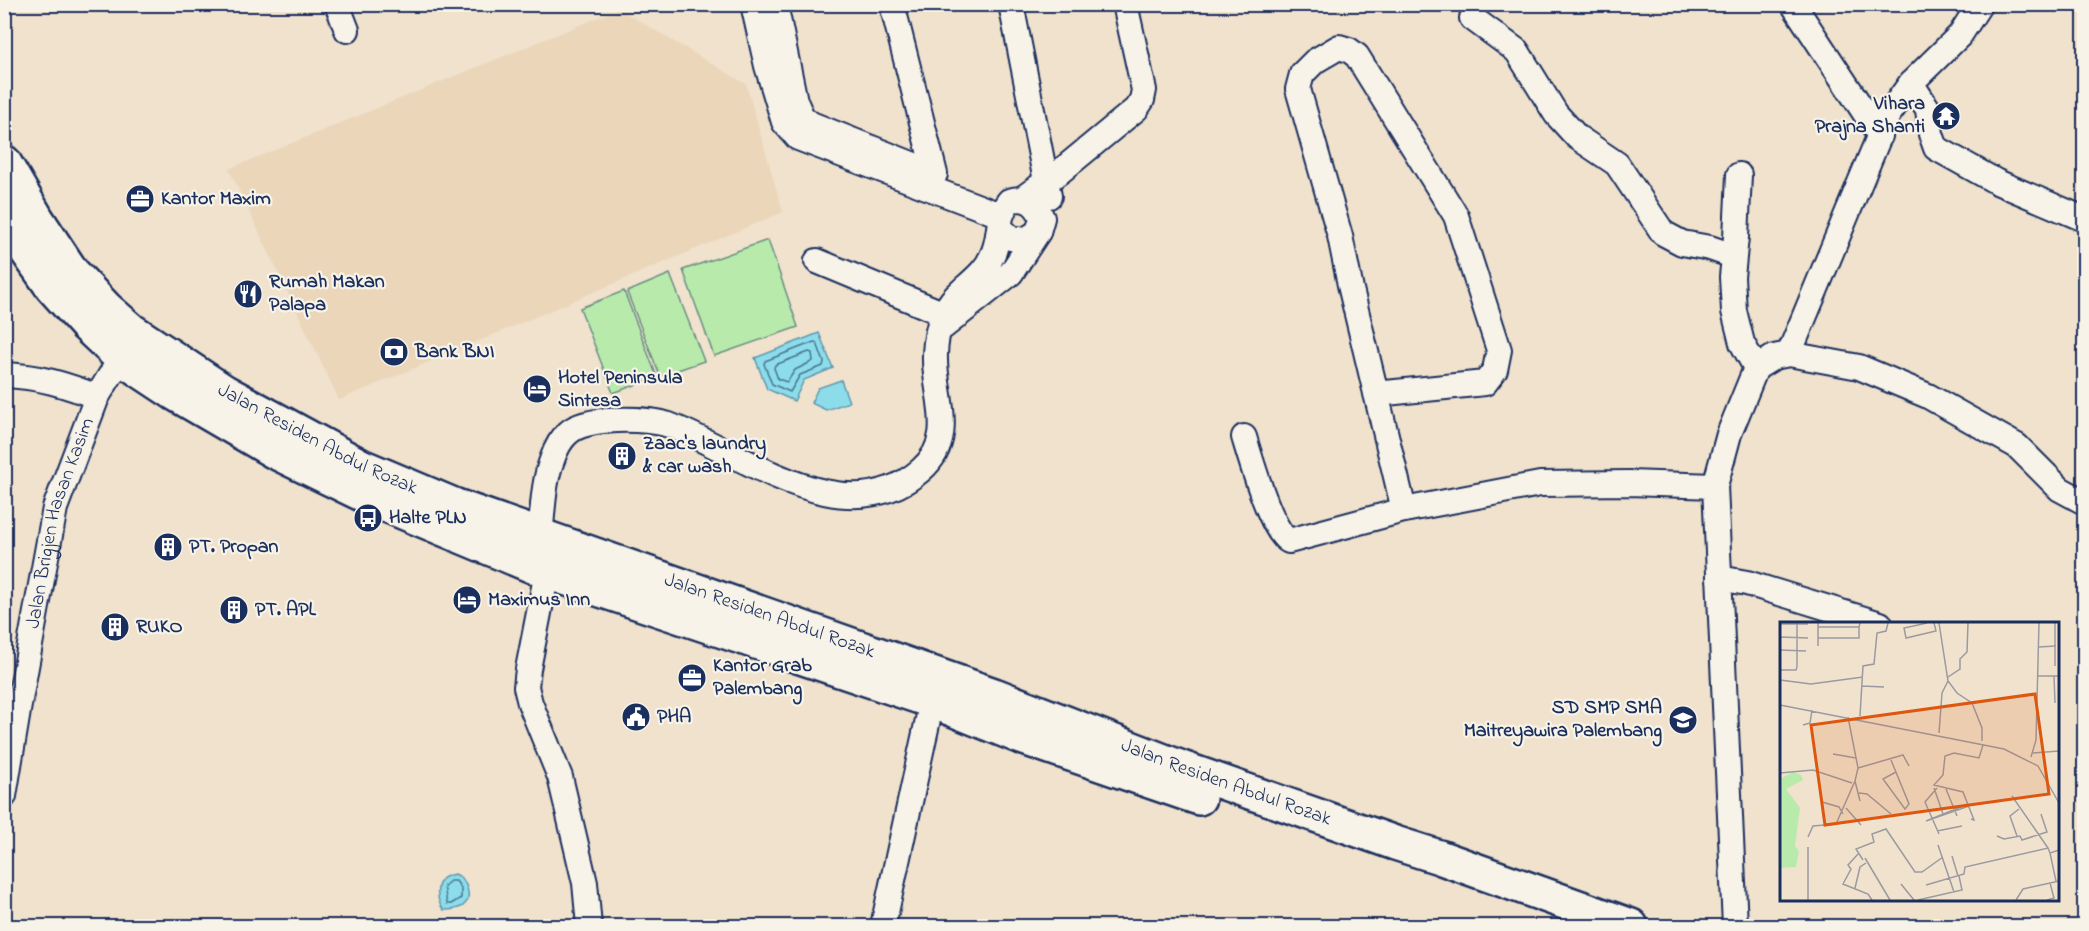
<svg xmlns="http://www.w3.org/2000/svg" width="2089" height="931" font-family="'Indie Flower',sans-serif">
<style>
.built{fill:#ebd6ba}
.green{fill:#b8ebab;stroke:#6a8d84;stroke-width:1.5}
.water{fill:#8cdce9;stroke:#5f97b1;stroke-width:1.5}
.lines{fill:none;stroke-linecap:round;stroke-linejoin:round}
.shore{stroke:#487496;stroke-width:1.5}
.minor-casing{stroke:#1b2f5e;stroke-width:28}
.highway-casing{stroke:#1b2f5e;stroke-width:38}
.minor{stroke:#f7f3e8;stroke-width:24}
.highway{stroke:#f7f3e8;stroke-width:33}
.labels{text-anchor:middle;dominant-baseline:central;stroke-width:4.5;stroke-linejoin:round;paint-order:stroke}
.poi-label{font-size:20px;font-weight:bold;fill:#1b2f5e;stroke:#f7f3e8;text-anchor:start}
.street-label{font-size:20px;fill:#1b2f5e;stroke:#f7f3e8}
.inset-road{fill:none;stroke:#9b9aa1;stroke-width:1.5}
.view{fill:#de5710;fill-opacity:0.15;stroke:#de5710;stroke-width:3}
.inset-edge{fill:none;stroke:#1b2f5e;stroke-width:3}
</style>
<rect width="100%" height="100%" fill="#f0e2cd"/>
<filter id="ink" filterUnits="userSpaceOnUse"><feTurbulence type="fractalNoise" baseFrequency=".0167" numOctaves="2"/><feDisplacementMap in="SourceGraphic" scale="12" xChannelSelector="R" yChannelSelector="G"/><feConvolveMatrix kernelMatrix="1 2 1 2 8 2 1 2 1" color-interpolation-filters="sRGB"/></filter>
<g filter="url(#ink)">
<path class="built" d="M619,9L746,84L783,212L339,400L229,169Z"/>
<g class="green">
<path d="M768,240L798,327L714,356L683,270Z"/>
<path d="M670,274L704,361L660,376L627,292Z"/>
<path d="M624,291L657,377L613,393L580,308Z"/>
</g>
<g class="water">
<path d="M819,333L833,368L804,380L794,401L767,389L755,358Z"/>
<path d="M841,380L849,402L826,410L811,403L818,388Z"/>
<path d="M455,874C466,878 474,898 463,906C458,909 450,910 444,910C440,906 439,903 438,897C436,883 441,876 455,874Z"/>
</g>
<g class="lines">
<g class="shore">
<path d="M814,342L817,343L824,362L823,366L800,375L790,392L772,384L764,364L765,361Z"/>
<path d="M809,352L812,353L813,361L795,370L787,382L778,379L774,368L775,365Z"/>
<path d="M456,881L461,888V898L451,904H447L444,886L450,881Z"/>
</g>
<g class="minor-casing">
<g id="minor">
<path d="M337,4L347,30"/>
<path d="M753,4L767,66L784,122L798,138L1000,215"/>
<path d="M775,4L795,101L802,117L811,124L924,169"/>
<path d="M892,4L935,174"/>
<path d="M1011,4L1049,196"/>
<path d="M1793,4L1880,136"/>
<path d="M1472,18L1517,51L1556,114L1577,137L1617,164L1663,233L1682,243L1710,248L1733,256"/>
<path d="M1911,83L1928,109L1931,134L1936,148L1997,182L2084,219"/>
<path d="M1739,175L1736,237L1732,277L1734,311L1742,343L1756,368"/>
<path d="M1023,198L1062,170L1136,109L1142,100L1144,90L1125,4"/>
<path d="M817,261L954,318"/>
<path d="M943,327L1011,273L1038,232"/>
<path d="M1789,354L1859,367L1928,396L2017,446L2060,489L2084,502"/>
<path d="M4,375C38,376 67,385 97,397"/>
<path d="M1376,394L1485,383L1495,370L1499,350L1456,216L1357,56L1349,50L1339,47L1315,61L1302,74L1298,89L1340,236L1350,285L1404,510"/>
<path d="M1244,437C1250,457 1272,534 1289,541L1404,510L1540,484L1629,483L1715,486"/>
<path d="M540,536C543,511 543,483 552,460C555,451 561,439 568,433C585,416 648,418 669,425C744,453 844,537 921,470C959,437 933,394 935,354C936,334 941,311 956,296C969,283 985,273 992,256C1002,236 995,219 1009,201C1026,196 1036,202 1042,218L1038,232L1025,240L1011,238L1000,228"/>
<path d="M547,572L528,669L526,687L530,703L560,777L585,883L589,926"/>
<path d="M1719,578L1747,583L1880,624"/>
<path id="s1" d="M4,796L19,705L55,508L97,397L121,358"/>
<path d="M883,926L932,701"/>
<path d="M1735,926L1715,486L1729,434L1756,368L1774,357L1789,354L1888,115L1911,83L1960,35L1980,4"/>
</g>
</g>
<g class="highway-casing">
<g id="highway">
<path id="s2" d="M4,162L37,219L72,272L107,309L131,330L225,392L361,466L456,506L994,695L1179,767L1395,843L1439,857L1631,926"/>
<path d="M4,214L24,247L52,287L87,326L121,358L174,393L275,452L374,500L547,572L932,701L1021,737L1199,798"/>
</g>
</g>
<use href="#minor" class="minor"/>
<use href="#highway" class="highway"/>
</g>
</g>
<defs>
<g id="temple-disc" transform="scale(1.5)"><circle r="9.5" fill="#1b2f5e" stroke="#f7f3e8"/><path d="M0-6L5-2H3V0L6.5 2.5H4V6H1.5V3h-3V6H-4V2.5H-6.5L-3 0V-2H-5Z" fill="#fff"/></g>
<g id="office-disc" transform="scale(1.5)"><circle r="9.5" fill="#1b2f5e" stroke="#f7f3e8"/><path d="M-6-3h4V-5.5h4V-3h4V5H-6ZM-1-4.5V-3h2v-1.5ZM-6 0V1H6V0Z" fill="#fff"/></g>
<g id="restaurant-disc" transform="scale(1.5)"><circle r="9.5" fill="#1b2f5e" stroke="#f7f3e8"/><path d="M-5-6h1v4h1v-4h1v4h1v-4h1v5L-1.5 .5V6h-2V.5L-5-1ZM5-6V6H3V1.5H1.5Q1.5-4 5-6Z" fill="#fff"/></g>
<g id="bank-disc" transform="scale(1.5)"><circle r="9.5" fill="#1b2f5e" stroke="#f7f3e8"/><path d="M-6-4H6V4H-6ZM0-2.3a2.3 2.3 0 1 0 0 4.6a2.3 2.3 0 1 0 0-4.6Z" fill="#fff"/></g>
<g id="hotel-disc" transform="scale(1.5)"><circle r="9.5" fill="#1b2f5e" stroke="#f7f3e8"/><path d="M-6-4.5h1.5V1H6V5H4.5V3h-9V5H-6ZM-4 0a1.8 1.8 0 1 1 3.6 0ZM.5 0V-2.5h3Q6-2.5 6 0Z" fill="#fff"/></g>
<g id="building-disc" transform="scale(1.5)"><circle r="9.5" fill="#1b2f5e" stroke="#f7f3e8"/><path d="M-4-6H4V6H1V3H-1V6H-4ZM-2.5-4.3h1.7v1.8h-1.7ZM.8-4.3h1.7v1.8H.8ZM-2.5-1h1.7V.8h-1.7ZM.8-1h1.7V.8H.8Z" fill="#fff"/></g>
<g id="bus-disc" transform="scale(1.5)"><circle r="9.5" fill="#1b2f5e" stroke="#f7f3e8"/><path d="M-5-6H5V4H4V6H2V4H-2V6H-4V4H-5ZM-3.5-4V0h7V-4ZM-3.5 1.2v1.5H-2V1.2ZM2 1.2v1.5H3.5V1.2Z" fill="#fff"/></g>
<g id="civic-disc" transform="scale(1.5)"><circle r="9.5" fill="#1b2f5e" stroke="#f7f3e8"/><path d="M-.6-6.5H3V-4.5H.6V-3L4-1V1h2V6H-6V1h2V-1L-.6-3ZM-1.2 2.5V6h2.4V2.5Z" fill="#fff"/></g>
<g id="school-disc" transform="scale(1.5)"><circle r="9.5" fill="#1b2f5e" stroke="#f7f3e8"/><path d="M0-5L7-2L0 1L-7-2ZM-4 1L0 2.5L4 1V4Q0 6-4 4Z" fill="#fff"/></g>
</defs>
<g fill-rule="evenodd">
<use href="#temple-disc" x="1946" y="116"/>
<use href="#office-disc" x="140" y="199"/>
<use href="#restaurant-disc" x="248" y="294"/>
<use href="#bank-disc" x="394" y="352"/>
<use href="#hotel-disc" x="537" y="389"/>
<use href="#building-disc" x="622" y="456"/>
<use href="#bus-disc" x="368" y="518"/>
<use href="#building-disc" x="168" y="547"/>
<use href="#hotel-disc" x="467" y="600"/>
<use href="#building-disc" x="234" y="610"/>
<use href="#building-disc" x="115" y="627"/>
<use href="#office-disc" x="692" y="678"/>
<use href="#civic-disc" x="636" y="717"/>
<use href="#school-disc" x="1683" y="720"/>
</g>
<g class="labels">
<g class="poi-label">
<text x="1925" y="104" text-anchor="end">Vihara<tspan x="1925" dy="23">Prajna Shanti</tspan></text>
<text x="161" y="199">Kantor Maxim</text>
<text x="269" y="282">Rumah Makan<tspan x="269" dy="23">Palapa</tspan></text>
<text x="415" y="352">Bank BNI</text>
<text x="558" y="378">Hotel Peninsula<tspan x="558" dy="23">Sintesa</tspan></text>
<text x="643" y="444">Zaac's laundry<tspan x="643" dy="23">&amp; car wash</tspan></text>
<text x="389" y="518">Halte PLN</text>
<text x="189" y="547">PT. Propan</text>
<text x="488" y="600">Maximus Inn</text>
<text x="255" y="610">PT. APL</text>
<text x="136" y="627">RUKO</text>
<text x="713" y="666">Kantor Grab<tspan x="713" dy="23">Palembang</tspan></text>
<text x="1662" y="708" text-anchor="end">SD SMP SMA<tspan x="1662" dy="23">Maitreyawira Palembang</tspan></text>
<text x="657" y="717">PHA</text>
</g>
<g class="street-label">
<text stroke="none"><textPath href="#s2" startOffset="429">Jalan Residen Abdul Rozak</textPath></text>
<text stroke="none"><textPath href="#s1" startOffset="279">Jalan Brigjen Hasan Kasim</textPath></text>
<text stroke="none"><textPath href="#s2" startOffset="915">Jalan Residen Abdul Rozak</textPath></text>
<text stroke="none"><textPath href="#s2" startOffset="1401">Jalan Residen Abdul Rozak</textPath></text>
</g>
</g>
<g transform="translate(1780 622)">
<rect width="279" height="279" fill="#f0e2cd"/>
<path d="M13,150L21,153L23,158L6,167L20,186L15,224L19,229L16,245L0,246V157Z" fill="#b8ebab"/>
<path class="inset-road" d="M38,1V24M147,1L124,6L126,16L156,9L154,1M159,1L168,59L177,71L192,81L202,106V119M275,1V44M0,2H28M38,5H79L80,1M0,15L28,16M38,16H79V5M258,25L276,24M0,28L26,29M17,45V1M0,48H16L17,45M257,54H279M274,54L275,81M168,55L180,47V37L187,30L188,1M0,58L31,62L83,55M82,64L104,65M0,83L224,127L258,144L279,181M80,94L83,44L94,42L97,11L106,9L108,1M23,103L30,101L32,88M159,111L162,71L168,59M253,131L279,129M53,132L76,136M251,135L256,118L259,1M111,138L129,182L125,187L103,157L116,150M78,146L123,133L129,144M0,151L33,148L72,161M75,159L80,179M154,166L163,192M157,166L145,180L159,212M166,167L177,194M79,171L87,172L111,192M232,174L268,226M42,180L59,185L63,192M188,182L146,199L189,184M66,186L81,203M191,197L194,198L183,170L154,163L163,153L165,134L174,131L199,136L203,123M157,209L182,204M217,214L224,217L240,214L242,218L267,210L261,192M237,214L230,194L239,187M28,215L33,204L56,202L75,159L78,146L68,95M158,223L174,270M78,232L68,243L71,247L63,262L88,272L92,278M172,234L178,254M85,236L110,278M83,238L76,227L94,220L92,212L106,207L135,250H142L163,235M276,259L270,231L279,228M121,262L134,278M146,263L184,252L185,245L268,226L270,231M75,266L80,245L86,241M28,278V225M138,278L182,268L179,254M236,278L243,267L279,259M267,278L274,276L270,261"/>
<path class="view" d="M255,72L269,172L45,203L31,103Z"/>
<rect width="279" height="279" class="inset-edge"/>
</g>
<rect width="2089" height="931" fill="none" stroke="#f7f3e8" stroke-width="24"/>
<rect x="12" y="12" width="2065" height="907" fill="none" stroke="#1b2f5e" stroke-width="2" filter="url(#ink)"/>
</svg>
